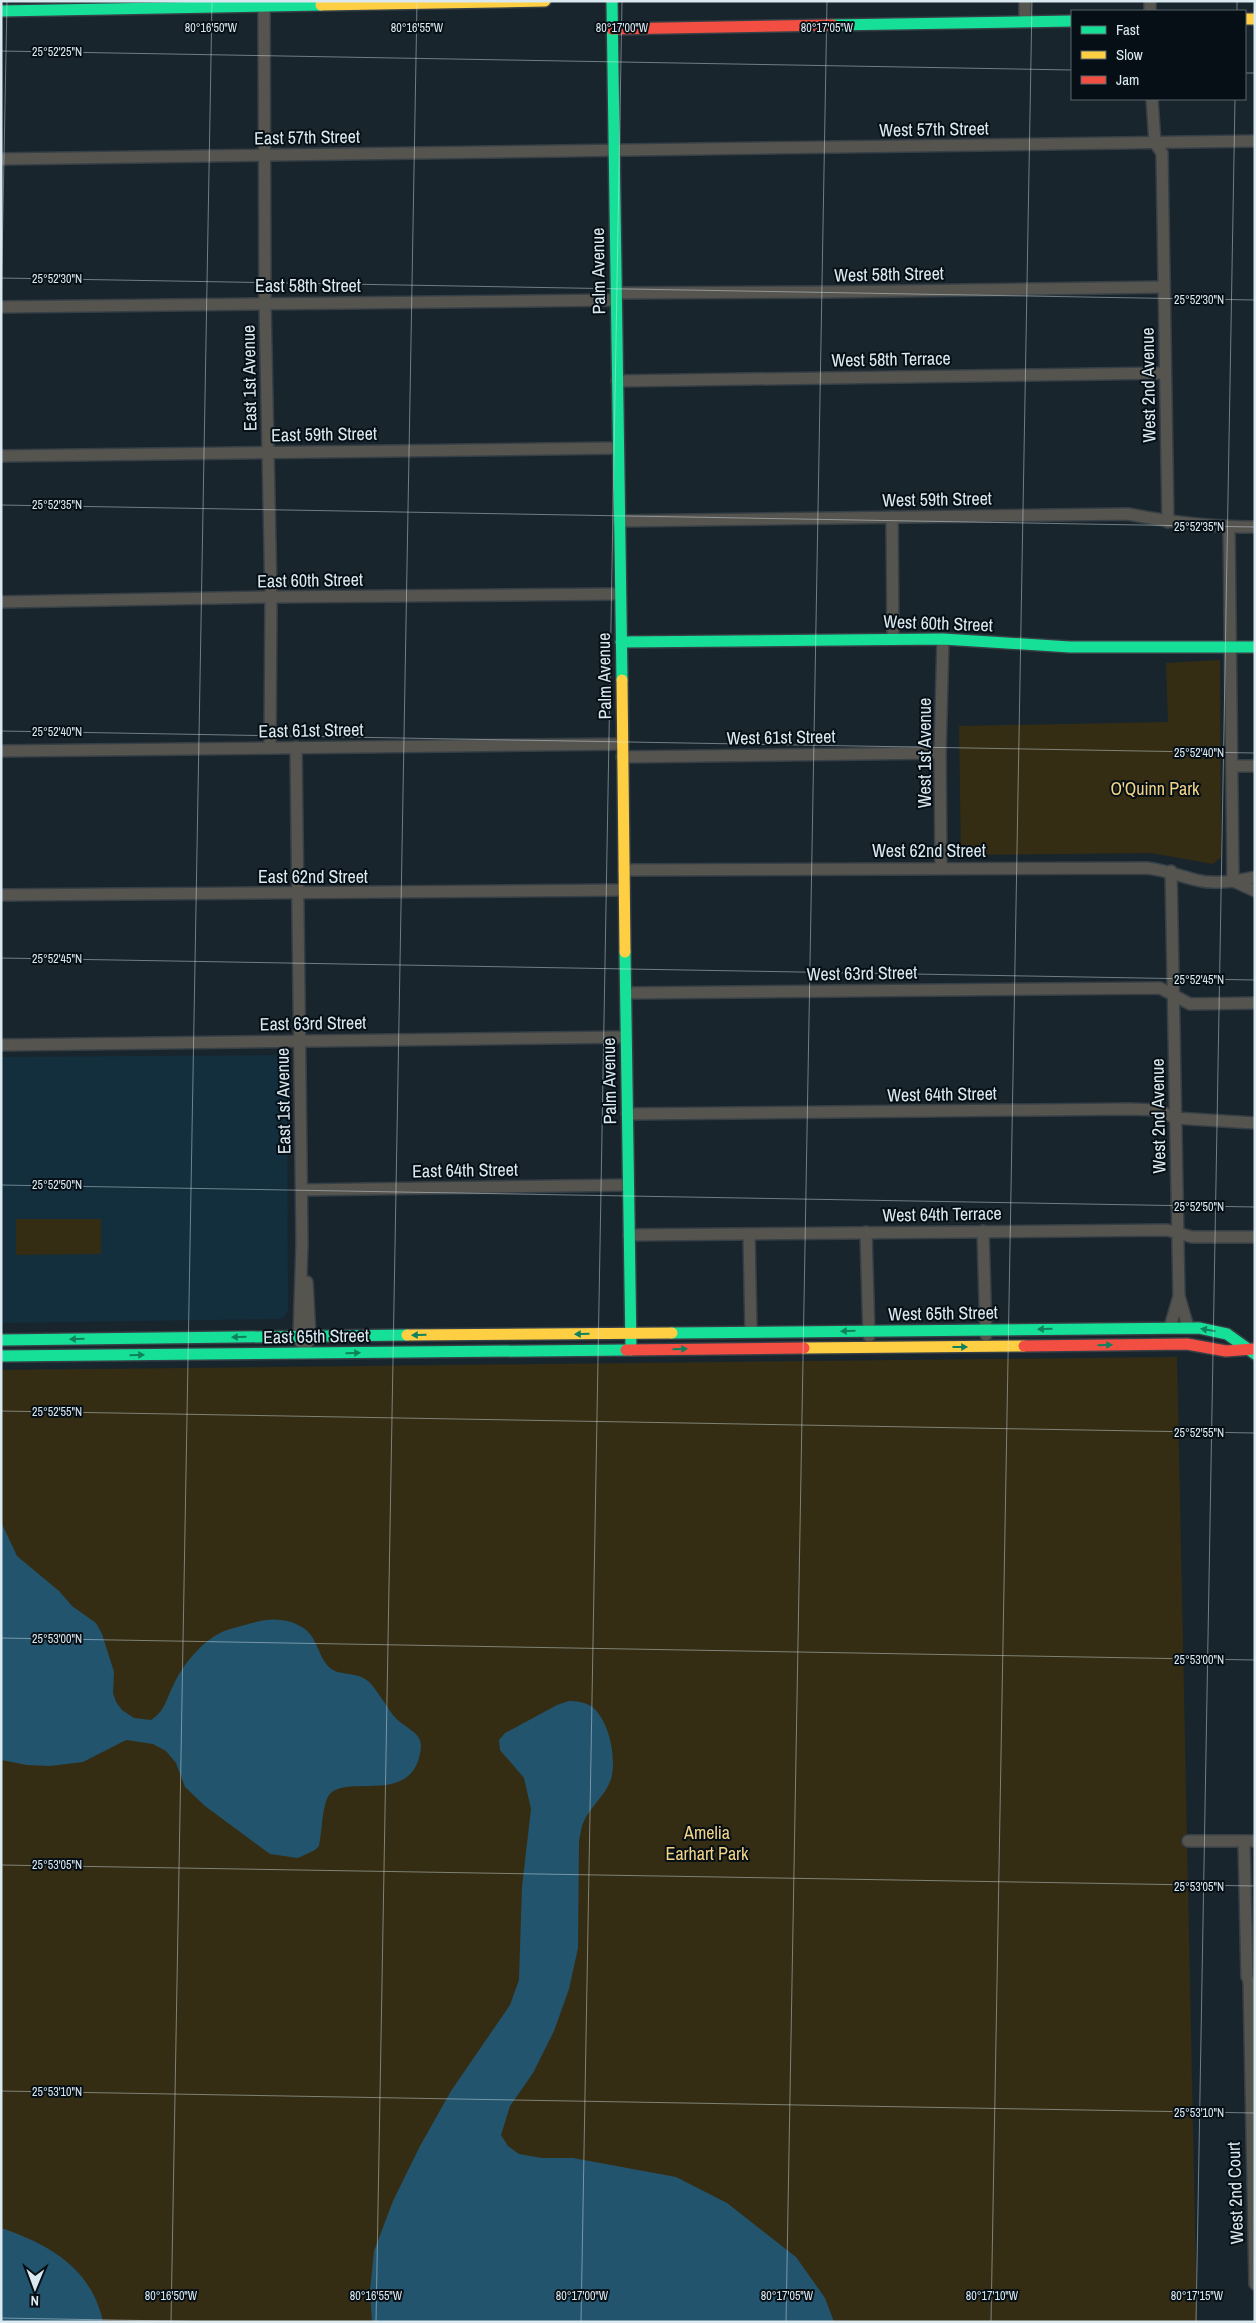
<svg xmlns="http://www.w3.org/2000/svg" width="1256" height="2323" font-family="'Archivo Narrow',sans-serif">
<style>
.built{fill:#132f3e}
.green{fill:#352d13}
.water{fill:#23546e}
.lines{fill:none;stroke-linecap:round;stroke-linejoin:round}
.street-casing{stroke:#363f46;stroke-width:14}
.fast-casing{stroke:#363f46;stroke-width:14}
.slow-casing{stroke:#363f46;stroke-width:14}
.jam-casing{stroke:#363f46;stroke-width:14}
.street{stroke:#55544f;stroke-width:11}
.fast{stroke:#16e098;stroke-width:11}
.slow{stroke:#ffcf43;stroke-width:11}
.jam{stroke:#f24e42;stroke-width:11}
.oneway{fill:#0f825d}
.ticks{fill:none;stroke:#dae8f0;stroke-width:1;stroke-opacity:0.45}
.labels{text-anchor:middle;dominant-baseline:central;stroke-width:4;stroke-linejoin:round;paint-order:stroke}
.street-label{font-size:18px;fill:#dae8f0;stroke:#060f15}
.park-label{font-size:18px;fill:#f3d386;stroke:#060f15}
.ticks-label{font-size:12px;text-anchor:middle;fill:#dae8f0;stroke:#060f15;stroke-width:4;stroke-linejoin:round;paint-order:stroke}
</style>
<rect width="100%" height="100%" fill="#19252c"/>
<path class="built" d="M277,1055L283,1057L287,1064L288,1311L285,1316L280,1319L1,1323V1057Z"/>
<g class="green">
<path d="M1220,660L1221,857L1213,864L1151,853L961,855L959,726L1168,722L1166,663Z"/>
<path d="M16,1219H101V1254L16,1255Z"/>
<path d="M1177,1357L1197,2322H1V1370Z"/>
</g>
<g class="water">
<path d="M1,1522L17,1556L59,1591L72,1606L96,1623L102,1634L114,1672L113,1693L116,1702L122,1710L134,1718L151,1720C165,1711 166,1700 173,1686C183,1664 203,1639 227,1630C236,1627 246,1625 256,1622C272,1617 293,1619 306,1630C317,1639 318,1654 327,1665C337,1677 353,1671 365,1679C372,1683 377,1692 382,1699C388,1707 392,1716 400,1722C417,1735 426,1736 418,1761C403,1803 345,1774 329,1795C322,1805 322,1833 319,1846L315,1850L298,1858L270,1854L205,1806L185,1787L176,1763L166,1751L153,1744L126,1740L83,1762L50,1766L27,1765L1,1760Z"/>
<path d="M569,1701C576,1701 584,1702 591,1706C609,1719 617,1758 611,1779C605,1797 588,1808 582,1826C581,1830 580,1836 579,1841L578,1948L569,1989L554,2031L533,2073L510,2106L501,2135L508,2146L519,2154L542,2158H573L676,2177L727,2203L796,2257L825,2298L834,2322H372L370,2291L374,2251L393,2201L420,2146L451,2091L510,2005L519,1980L522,1887L531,1809L524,1778L500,1750L499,1740L505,1733L557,1705Z"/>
<path d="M1,2228C49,2244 92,2269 103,2322H1Z"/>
</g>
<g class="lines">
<g class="street-casing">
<g id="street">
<path d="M1025,1V21"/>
<path d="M1150,1V11"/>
<path d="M264,7L265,303L271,597L270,748"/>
<path d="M1152,99L1155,143L1162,153L1168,522"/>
<path d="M1,159L1255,141"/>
<path d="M616,293L830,292L1163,287"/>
<path d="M1,307L616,300"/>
<path d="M617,381L1165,373"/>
<path d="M1,456L618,448"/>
<path d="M892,517L893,638"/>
<path d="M619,521L1128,514C1170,522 1212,527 1255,527"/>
<path d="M1229,527L1233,881"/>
<path d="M1,602L271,597L620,594"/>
<path d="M296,747L302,1243L299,1336L301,1343"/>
<path d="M1,751L622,744"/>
<path d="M622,757L940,753"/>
<path d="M1232,766H1255"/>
<path d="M941,867L940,753L943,639"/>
<path d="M624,870L1147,868C1165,870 1180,876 1196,880C1215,885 1237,881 1255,877"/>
<path d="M1171,871L1179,1296L1188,1327"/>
<path d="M1233,881L1255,891"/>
<path d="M1,895L624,890"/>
<path d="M626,993L1160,988L1190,1004L1255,1003"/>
<path d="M1,1045L626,1037"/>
<path d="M627,1114L1129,1109L1158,1110L1175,1118L1255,1123"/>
<path d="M302,1190L628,1185"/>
<path d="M983,1231L986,1335"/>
<path d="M866,1232L869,1336"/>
<path d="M749,1234L751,1332"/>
<path d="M629,1235L1167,1230L1192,1237H1255"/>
<path d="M307,1282L310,1336L307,1344"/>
<path d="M1170,1327L1179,1296"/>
<path d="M1188,1841H1255"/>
<path d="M1244,1841L1247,1977"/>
<path d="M1249,1981L1255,2284"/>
</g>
</g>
<g class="fast-casing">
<g id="fast">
<path d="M612,1L622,680"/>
<path d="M1,11L321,5"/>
<path d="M833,25L1072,21"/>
<path d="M621,642L943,639L1070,647H1255"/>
<path d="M625,952L631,1350"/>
<path d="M672,1333L1199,1328L1227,1334L1255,1354"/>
<path d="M1,1340L407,1335"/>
<path d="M1,1356L626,1350"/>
</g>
</g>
<g class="slow-casing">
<g id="slow">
<path d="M321,5L545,1"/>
<path d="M1245,19H1255"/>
<path d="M622,680L625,952"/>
<path d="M407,1335L672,1333"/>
<path d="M804,1348L1024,1346"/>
</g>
</g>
<g class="jam-casing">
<g id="jam">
<path d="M612,29L833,25"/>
<path d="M1024,1346L1187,1344L1226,1351L1253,1349"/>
<path d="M626,1350L804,1348"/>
</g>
</g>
<use href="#street" class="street"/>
<use href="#fast" class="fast"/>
<use href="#slow" class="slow"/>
<use href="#jam" class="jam"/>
</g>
<defs><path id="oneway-solid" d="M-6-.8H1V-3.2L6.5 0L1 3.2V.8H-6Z" transform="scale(1.25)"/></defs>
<g class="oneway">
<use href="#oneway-solid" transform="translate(1045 1329) rotate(179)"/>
<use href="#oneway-solid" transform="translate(1208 1330) rotate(-170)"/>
<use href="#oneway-solid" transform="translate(848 1331) rotate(179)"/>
<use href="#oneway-solid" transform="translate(582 1334) rotate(179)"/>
<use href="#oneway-solid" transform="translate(419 1335) rotate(179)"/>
<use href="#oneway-solid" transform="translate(239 1337) rotate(179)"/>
<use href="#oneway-solid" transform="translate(77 1339) rotate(179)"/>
<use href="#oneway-solid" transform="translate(1105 1345) rotate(-1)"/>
<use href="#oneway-solid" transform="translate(960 1347)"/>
<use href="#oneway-solid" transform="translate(680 1349) rotate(-1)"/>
<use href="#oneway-solid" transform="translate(353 1353) rotate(-1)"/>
<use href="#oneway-solid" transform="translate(137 1355) rotate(-1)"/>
</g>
<path class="ticks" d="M1237,11V1M1,51L1072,70M1245,73H1255M1,278L1255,300M1,314L7,1M1,505L1255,527M1,731L1255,753M1,958L1255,980M1,1185L1255,1207M1,1411L1255,1433M1,1638L1255,1660M1,1865L1255,1886M1,2091L1255,2113M1,2318L225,2322M171,2322L212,1M376,2322L417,1M581,2322L622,1M786,2322L827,1M991,2322L1032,1M1196,2322L1235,99"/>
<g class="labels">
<g class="street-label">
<text transform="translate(934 129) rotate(-1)">West 57th Street</text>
<text transform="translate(307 137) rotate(-1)">East 57th Street</text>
<text transform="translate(598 271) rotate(-91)">Palm Avenue</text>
<text transform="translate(889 274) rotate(-1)">West 58th Street</text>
<text x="308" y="285">East 58th Street</text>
<text transform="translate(891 359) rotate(-1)">West 58th Terrace</text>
<text transform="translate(249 378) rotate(-91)">East 1st Avenue</text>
<text transform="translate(1148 385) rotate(-91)">West 2nd Avenue</text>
<text transform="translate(324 434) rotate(-1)">East 59th Street</text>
<text transform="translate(937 499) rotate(-1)">West 59th Street</text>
<text transform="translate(310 580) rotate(-1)">East 60th Street</text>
<text transform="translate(938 623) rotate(2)">West 60th Street</text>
<text transform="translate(604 676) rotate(-91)">Palm Avenue</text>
<text transform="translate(311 730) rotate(-1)">East 61st Street</text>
<text transform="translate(781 737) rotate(-1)">West 61st Street</text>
<text transform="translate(924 753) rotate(-90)">West 1st Avenue</text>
<text x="929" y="850">West 62nd Street</text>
<text x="313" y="876">East 62nd Street</text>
<text transform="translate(862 973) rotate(-1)">West 63rd Street</text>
<text transform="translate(313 1023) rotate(-1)">East 63rd Street</text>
<text transform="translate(609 1081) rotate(-91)">Palm Avenue</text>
<text transform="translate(942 1094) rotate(-1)">West 64th Street</text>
<text transform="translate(283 1101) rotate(-91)">East 1st Avenue</text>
<text transform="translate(1158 1116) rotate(-91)">West 2nd Avenue</text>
<text transform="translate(465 1170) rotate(-1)">East 64th Street</text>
<text transform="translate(942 1214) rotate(-1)">West 64th Terrace</text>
<text transform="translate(943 1313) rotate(-1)">West 65th Street</text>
<text transform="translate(316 1336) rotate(-1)">East 65th Street</text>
<text transform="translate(1235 2193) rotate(-92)">West 2nd Court</text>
</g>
<g class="park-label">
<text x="1155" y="788">O'Quinn Park</text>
<text x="707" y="1832">Amelia<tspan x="707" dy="21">Earhart Park</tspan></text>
</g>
</g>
<g class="ticks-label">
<text x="211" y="32">80°16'50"W</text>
<text x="417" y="32">80°16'55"W</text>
<text x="622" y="32">80°17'00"W</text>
<text x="827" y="32">80°17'05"W</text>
<text x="57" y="56">25°52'25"N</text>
<text x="57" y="283">25°52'30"N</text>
<text x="1199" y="304">25°52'30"N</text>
<text x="57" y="509">25°52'35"N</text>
<text x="1199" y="531">25°52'35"N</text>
<text x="57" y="736">25°52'40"N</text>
<text x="1199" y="757">25°52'40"N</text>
<text x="57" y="963">25°52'45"N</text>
<text x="1199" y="984">25°52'45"N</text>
<text x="57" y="1189">25°52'50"N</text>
<text x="1199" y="1211">25°52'50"N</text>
<text x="57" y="1416">25°52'55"N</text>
<text x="1199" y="1437">25°52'55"N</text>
<text x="57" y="1643">25°53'00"N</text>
<text x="1199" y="1664">25°53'00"N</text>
<text x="57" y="1869">25°53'05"N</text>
<text x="1199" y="1891">25°53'05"N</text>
<text x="57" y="2096">25°53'10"N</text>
<text x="1199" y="2117">25°53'10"N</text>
<text x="171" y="2300">80°16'50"W</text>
<text x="376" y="2300">80°16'55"W</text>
<text x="582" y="2300">80°17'00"W</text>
<text x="787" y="2300">80°17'05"W</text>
<text x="992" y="2300">80°17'10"W</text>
<text x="1197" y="2300">80°17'15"W</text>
</g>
<rect width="1256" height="2323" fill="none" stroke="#dae8f0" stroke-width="5"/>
<rect x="1071" y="10" width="175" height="90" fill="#060f15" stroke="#5b666d"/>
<rect x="1081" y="26" width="25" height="8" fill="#16e098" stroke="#5b666d"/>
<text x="1116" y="35" font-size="15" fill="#dae8f0">Fast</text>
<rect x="1081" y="51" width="25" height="8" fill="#ffcf43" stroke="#5b666d"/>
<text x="1116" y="60" font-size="15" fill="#dae8f0">Slow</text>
<rect x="1081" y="76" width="25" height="8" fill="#f24e42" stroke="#5b666d"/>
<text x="1116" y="85" font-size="15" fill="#dae8f0">Jam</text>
<g transform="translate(35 2288) rotate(181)" stroke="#060f15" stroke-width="4" paint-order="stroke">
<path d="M0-4L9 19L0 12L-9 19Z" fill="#dae8f0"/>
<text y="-8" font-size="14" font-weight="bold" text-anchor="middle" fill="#dae8f0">N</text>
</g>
</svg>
